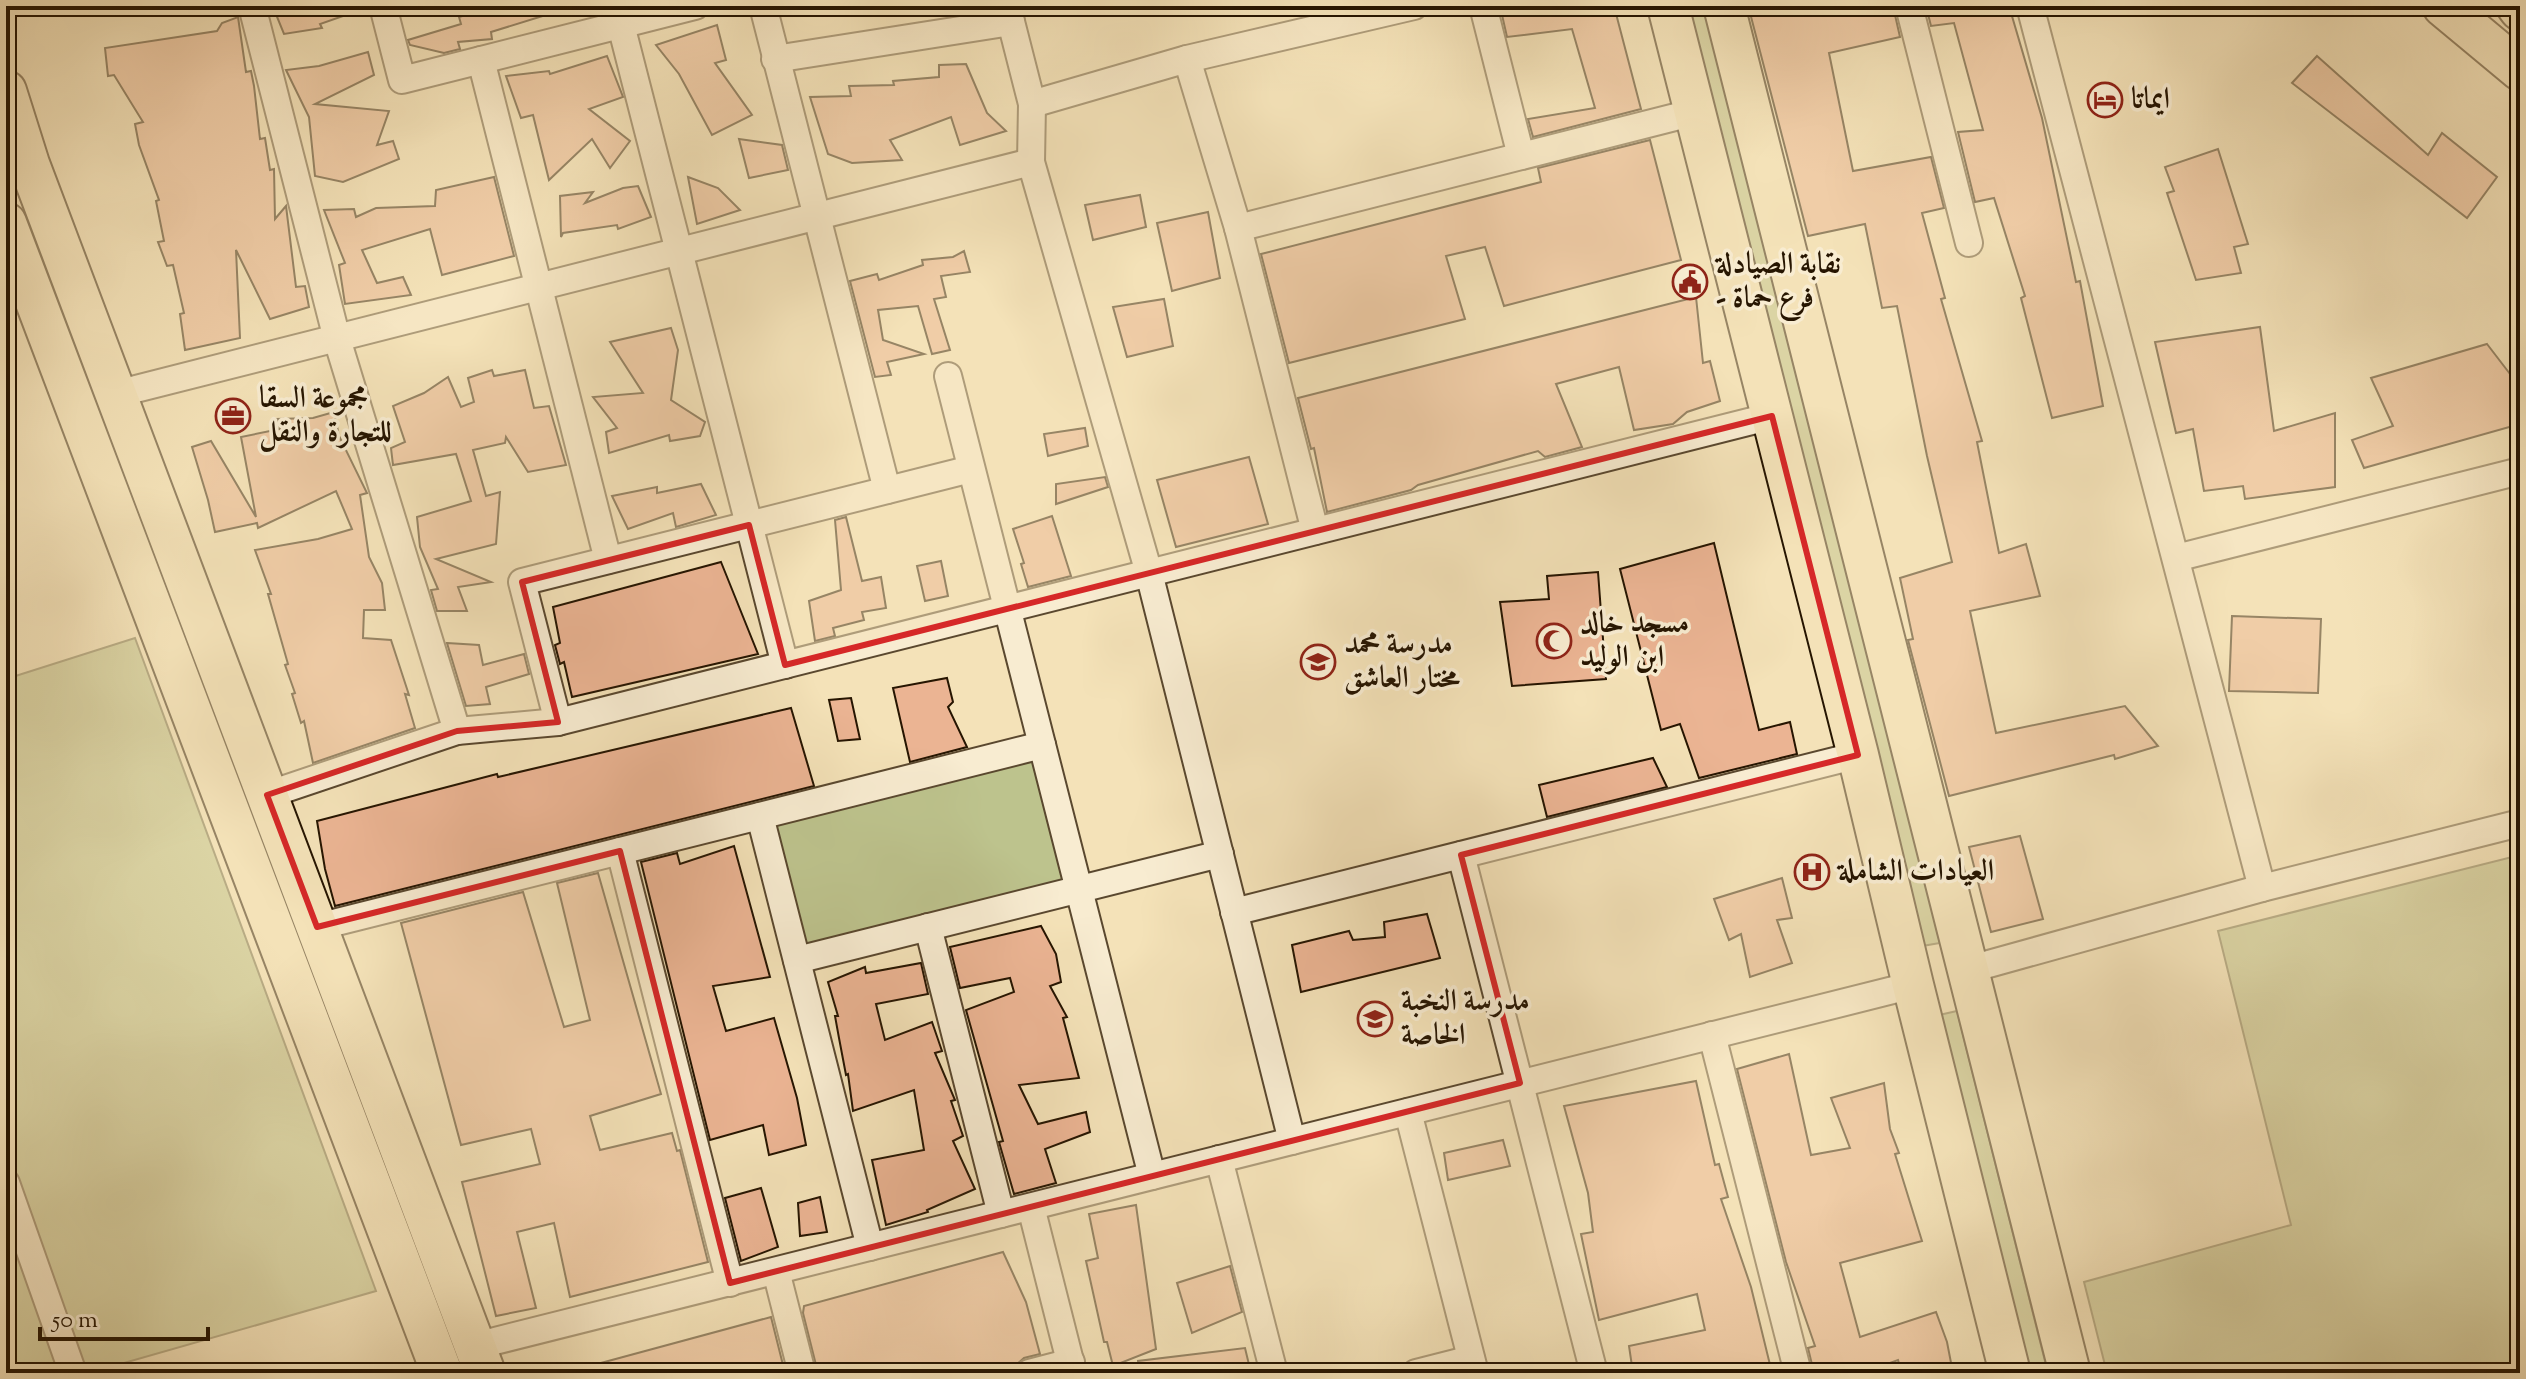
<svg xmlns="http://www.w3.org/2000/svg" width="2526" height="1379" font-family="'Sorts Mill Goudy',Amiri,serif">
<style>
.green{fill:#bdc38d;stroke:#726c47;stroke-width:2}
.building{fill:#ebb493;stroke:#261501;stroke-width:2}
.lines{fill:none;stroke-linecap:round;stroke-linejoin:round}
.street-casing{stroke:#5a482f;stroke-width:30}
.primary-casing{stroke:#261501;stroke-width:44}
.street{stroke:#f8ecd1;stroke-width:26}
.primary{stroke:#f4e2b8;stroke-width:40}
.marked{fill:none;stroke:#d62828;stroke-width:6;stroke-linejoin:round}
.labels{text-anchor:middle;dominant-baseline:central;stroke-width:7;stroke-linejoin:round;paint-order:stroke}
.poi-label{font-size:30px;font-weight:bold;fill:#261501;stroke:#f8ecd1;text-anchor:start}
</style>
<rect width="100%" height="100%" fill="#f4e2b8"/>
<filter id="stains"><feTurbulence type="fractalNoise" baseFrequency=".0025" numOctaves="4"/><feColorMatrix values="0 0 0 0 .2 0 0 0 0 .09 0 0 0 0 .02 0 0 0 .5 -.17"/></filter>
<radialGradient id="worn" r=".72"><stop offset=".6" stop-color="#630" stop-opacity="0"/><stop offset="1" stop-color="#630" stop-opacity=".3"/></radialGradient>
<g class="green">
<path d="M1687,6H1710L1940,943L1922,946Z"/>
<path d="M135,638L376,1291L89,1373H6V679Z"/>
<path d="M1042,745L1079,889L797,960L760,816Z"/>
<path d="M2520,855V1373H2107L2084,1282L2291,1225L2218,931Z"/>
<path d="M1957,1011L2048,1373H2028L1939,1015Z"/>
</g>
<g class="building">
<path d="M363,6V9L320,24L322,28L284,34L273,7Z"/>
<path d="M496,6H561L562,10L491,32L492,39L458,42L460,49L444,53L410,45L408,40L461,24L459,17Z"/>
<path d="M1500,6H1614L1641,109L1533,137L1528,119L1595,108L1572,29L1507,37Z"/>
<path d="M1764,6H1893L1900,37L1829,53L1853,171L1931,157L1944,208L1922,213L1945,298L1941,299L1982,441L1977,442L1999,553L2026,544L2040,596L1970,611L1996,733L2125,706L2158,746L2115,759L2114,755L1949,796L1908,640L1913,639L1900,578L1952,562L1927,456L1897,306L1882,308L1865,224L1808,236L1749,9Z"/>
<path d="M1926,6H2009L2042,118L2076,282L2080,281L2103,406L2052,418L2021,298L2025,296L1994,198L1975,202L1958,132L1983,130L1954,23L1931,26Z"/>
<path d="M238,17L246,72L251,71L254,86L260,139L265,138L270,170L274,169L275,219L286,206L296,287L305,286L309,307L270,319L236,250L240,338L185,350L180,314L184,313L173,265L167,266L158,242L164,241L156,201L159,200L139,145L135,124L143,122L114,75L108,76L105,48L217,31L222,23Z"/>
<path d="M717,25L726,60L715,63L752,115L712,135L679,74L656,45Z"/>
<path d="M368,52L374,75L315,104L389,111L377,145L393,141L399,159L343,182L315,176L309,117L286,70L319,66Z"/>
<path d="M607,56L623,97L589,109L630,141L610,168L592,139L549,180L533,115L521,118L506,76L549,71L550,74Z"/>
<path d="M2317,56L2428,155L2442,133L2497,177L2467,218L2292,83Z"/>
<path d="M966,64L987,113L1006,131L960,145L951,117L890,140L902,160L852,163L828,154L810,97L851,96L849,86L894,85L893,81L939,77V65Z"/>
<path d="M739,139L782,145L788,170L749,178Z"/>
<path d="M1650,140L1681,260L1504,306L1485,247L1446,256L1465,319L1289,363L1261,254L1541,182L1538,168Z"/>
<path d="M2218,149L2248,244L2234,247L2241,273L2196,280L2167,193L2174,191L2165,167Z"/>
<path d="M494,177L514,256L442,275L430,229L362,250L377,283L403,277L411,295L345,304L339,265L345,263L324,210L354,209L356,217L376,208L435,206L436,190Z"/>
<path d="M688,177L718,188L740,210L697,224Z"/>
<path d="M638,186L651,217L618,229L617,225L563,233L561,237L560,196L593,192L585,203L623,188Z"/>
<path d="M1140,195L1146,227L1093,240L1085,205Z"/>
<path d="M1208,212L1220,278L1172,291L1157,223Z"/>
<path d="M964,251L970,272L941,276L946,297L934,299L950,350L932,354L918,306L878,310L883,340L924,354L887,362L891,375L875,377L850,281L877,274L879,280L923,265L922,260L953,257Z"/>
<path d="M1696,297L1703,363L1710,361L1720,401L1687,412L1673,424L1634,430L1619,367L1556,384L1582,447L1545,457L1538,451L1418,485L1411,490L1327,512L1314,448L1311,449L1298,398Z"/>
<path d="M1164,299L1173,346L1127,357L1113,307Z"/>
<path d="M2260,327L2274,431L2335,413V487L2245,499L2243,486L2204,491L2193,429L2176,433L2155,342Z"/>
<path d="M671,328L678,350L671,400L705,422L700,436L670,441L669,435L609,453L606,432L617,428L593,397L643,393L610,342Z"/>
<path d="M2487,344L2520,387V424L2364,468L2352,440L2393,426L2371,378Z"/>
<path d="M492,370L494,376L525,370L534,408L549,406L566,465L528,472L506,437L505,443L473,450L486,496L500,492L496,544L436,559L491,582L458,587L467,611H437L431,590L438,589L420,547L417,517L471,501L456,454L393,465L391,448L405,442L393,406L424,393L448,377L461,407L474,402L468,378Z"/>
<path d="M334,412L339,436L367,493L360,495L369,557L382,583L385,610H364L363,638L391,640L409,695L405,694L415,728L313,763L304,721L301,723L292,694L295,693L285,665L288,664L268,594H271L255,550L318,539L352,529L336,491L258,528L257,523L215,532L208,500L192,447L211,441L256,517L241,437L280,429L277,419L313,418Z"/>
<path d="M1085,428L1088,446L1048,456L1044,434Z"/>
<path d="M1249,457L1268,524L1176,547L1157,480Z"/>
<path d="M1105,477L1108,487L1056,504V484Z"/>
<path d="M701,484L716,515L676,527L673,513L628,529L612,496L657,487V493Z"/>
<path d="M1052,516L1071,576L1028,587L1021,564L1024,563L1013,529Z"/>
<path d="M846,517L862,581L881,577L886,608L862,612L864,620L833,628L835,636L815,641L809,601L841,590L835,520Z"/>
<path d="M1714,543L1759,730L1790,722L1797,754L1699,778L1680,724L1661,730L1620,569Z"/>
<path d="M941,561L948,596L925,601L917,566Z"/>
<path d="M721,562L758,654L572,697L564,662L560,664L555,645L560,643L553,607Z"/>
<path d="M1598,572L1606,679L1512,686L1500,602L1549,599L1547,576Z"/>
<path d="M2232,616L2321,619L2318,693L2229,691Z"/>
<path d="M447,643L479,645L483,665L524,654L529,674L486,687L490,704L466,706Z"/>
<path d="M947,678L953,702L948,707L967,747L910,762L893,688Z"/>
<path d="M851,698L860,739L838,741L829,700Z"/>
<path d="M791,708L814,786L335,906L325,869L317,821L497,774L498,777Z"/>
<path d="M1653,758L1667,787L1547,817L1539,785Z"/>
<path d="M2020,836L2043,919L1991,932L1969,847Z"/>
<path d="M734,846L770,977L713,986L726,1031L774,1018L797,1098L806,1145L769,1155L763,1125L710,1140L641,862L677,853L680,864Z"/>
<path d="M598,873L661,1094L590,1116L600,1150L672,1133L677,1151L680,1150L708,1262L570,1297L554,1223L517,1232L536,1308L496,1316L462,1182L540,1164L531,1129L461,1145L401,923L523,892L564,1027L590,1020L557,883Z"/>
<path d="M1782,878L1792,918L1777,920L1792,963L1750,977L1741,934L1729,940L1714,899Z"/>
<path d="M1427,914L1440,958L1301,992L1292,945L1349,931L1353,940L1385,937L1384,922Z"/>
<path d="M1041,926L1056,954L1061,982L1050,986L1067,1017L1063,1018L1079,1078L1019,1085L1038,1124L1086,1112L1090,1132L1045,1149L1056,1183L1014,1194L999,1142L1003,1141L966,1010L1014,992L1010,978L960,988L950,947Z"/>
<path d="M921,963L928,994L876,1004L885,1040L932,1022L942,1051L935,1053L955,1100L951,1101L963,1136L953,1141L975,1189L927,1210L928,1212L886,1225L872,1160L924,1150L914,1090L853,1111L848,1074L846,1075L839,1038L835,1016H838L828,982L865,967L866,973Z"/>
<path d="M1789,1054L1811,1155L1850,1148L1831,1098L1884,1083L1890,1129L1899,1153L1895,1154L1922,1241L1840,1263L1860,1337L1936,1312L1947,1342L1953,1373H1902L1898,1360L1862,1373H1814L1808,1348L1815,1346L1786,1262L1737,1069Z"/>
<path d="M1696,1081L1715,1165L1719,1164L1728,1197L1721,1199L1751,1287L1772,1373H1633L1629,1346L1705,1330L1697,1294L1599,1320L1581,1234L1593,1232L1588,1193L1564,1106Z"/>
<path d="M1503,1140L1510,1166L1448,1180L1444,1153Z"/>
<path d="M761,1188L778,1247L741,1261L725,1198Z"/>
<path d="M820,1197L827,1232L800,1236L798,1203Z"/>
<path d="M1136,1205L1156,1349L1113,1366L1107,1342H1104L1086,1261L1098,1258L1089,1214Z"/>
<path d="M1003,1252L1026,1302L1040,1354L1024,1358L1015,1366L989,1373H818L803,1313L804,1306Z"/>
<path d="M1230,1266L1242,1312L1192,1333L1177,1283Z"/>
<path d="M771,1317L785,1373H587L586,1367Z"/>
<path d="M1245,1348L1251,1373H1139L1138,1361Z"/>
</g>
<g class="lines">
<g class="street-casing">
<g id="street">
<path d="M252,6L337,339L457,731"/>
<path d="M383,6L402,80L695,6"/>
<path d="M763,6L887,490"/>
<path d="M1007,6L1032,104L1031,162L1149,573L1292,1141"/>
<path d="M1483,6L1521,156"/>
<path d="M1909,6L1969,243"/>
<path d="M2030,6L2262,888"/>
<path d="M621,25L785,665"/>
<path d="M775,59L1011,22"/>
<path d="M1187,59L1238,228L1315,531"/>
<path d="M481,60L608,560"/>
<path d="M1032,104L1187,59L1414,6"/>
<path d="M1238,228L1695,112"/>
<path d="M948,376L1152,1176"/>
<path d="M116,394L1031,162"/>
<path d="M2176,558L2520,471"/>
<path d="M558,722L522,582L971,469"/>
<path d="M267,795L457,731L558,722L1772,416"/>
<path d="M760,816L870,1247"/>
<path d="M620,851L730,1283"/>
<path d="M1461,855L1594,1373"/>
<path d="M1234,912L1858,755"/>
<path d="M317,927L1042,745"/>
<path d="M928,927L1001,1214"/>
<path d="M797,960L1220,854"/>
<path d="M1967,970L2262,888L2520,823"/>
<path d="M1712,1035L1798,1373"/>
<path d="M1408,1112L1475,1373"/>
<path d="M1219,1159L1274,1373"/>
<path d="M6,1183L73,1373"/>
<path d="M1031,1207L1073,1373"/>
<path d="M776,1271L802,1373"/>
<path d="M475,1346L1913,985"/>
<path d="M1029,1373L1071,1362"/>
<path d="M1416,1373L1471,1359"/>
</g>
</g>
<g class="primary-casing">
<g id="primary">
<path d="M1668,6L1858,755L1913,985L2010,1373"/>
<path d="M1724,6L2070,1373"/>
<path d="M2443,6L2520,70"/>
<path d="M2517,6L2520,10"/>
<path d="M6,91L29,164L485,1373"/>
<path d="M6,223L442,1373"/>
</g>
</g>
<use href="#street" class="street"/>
<use href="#primary" class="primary"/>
</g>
<path d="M0 0H2526V1379H0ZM1772,416L1858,755L1461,855L1520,1083L730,1283L620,851L317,927L267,795L457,731L558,722L522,582L749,525L785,665Z" fill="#f4e2b8" fill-opacity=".55" fill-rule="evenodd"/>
<path class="marked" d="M1772,416L1858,755L1461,855L1520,1083L730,1283L620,851L317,927L267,795L457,731L558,722L522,582L749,525L785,665Z"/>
<defs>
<g id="hotel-ring" transform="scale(1.8)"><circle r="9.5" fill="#f8ecd1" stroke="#8f2418" stroke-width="1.5"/><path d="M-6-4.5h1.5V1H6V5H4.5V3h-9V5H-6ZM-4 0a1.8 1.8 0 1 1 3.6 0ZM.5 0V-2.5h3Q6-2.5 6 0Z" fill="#8f2418"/></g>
<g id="civic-ring" transform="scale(1.8)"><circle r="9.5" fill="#f8ecd1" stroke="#8f2418" stroke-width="1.5"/><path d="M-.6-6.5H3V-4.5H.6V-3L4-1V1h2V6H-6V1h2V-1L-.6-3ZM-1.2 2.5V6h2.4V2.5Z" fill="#8f2418"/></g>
<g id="office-ring" transform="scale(1.8)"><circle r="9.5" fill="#f8ecd1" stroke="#8f2418" stroke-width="1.5"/><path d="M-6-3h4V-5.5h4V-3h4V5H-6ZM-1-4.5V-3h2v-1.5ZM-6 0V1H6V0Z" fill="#8f2418"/></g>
<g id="mosque-ring" transform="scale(1.8)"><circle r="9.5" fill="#f8ecd1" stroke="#8f2418" stroke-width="1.5"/><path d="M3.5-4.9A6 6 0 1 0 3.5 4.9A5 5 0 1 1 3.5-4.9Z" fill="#8f2418"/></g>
<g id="school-ring" transform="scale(1.8)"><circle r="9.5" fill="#f8ecd1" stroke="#8f2418" stroke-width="1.5"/><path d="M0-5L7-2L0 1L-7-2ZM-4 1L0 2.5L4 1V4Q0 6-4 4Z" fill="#8f2418"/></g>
<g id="hospital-ring" transform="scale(1.8)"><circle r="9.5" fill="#f8ecd1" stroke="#8f2418" stroke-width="1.5"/><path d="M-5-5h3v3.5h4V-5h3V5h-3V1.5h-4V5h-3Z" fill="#8f2418"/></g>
</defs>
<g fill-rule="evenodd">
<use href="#hotel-ring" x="2105" y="100"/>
<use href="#civic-ring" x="1690" y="282"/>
<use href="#office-ring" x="233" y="416"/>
<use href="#mosque-ring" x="1554" y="641"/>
<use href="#school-ring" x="1318" y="662"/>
<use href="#hospital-ring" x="1812" y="872"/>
<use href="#school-ring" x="1375" y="1019"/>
</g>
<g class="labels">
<g class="poi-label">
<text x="2131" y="100">ايماتا</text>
<text x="1716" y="265">نقابة الصيادلة<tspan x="1716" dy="34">- فرع حماة</tspan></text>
<text x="259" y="399">مجموعة السقا<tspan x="259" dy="34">للتجارة والنقل</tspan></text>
<text x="1580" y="624">مسجد خالد<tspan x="1580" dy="34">ابن الوليد</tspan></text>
<text x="1344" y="645">مدرسة محمد<tspan x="1344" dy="34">مختار العاشق</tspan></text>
<text x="1838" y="872">العيادات الشاملة</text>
<text x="1401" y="1002">مدرسة النخبة<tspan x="1401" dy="34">الخاصة</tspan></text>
</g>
</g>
<rect width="2526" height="1379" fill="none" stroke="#f4e2b8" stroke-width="32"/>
<rect x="8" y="8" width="2510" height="1363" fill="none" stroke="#261501" stroke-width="4"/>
<rect x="16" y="16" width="2494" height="1347" fill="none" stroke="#261501" stroke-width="2"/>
<path d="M40 1327v12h168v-12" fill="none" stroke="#261501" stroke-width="4"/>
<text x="52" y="1327" font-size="24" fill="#261501" stroke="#f8ecd1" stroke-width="6" paint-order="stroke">50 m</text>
<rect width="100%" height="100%" filter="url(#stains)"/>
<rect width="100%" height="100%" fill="url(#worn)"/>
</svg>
